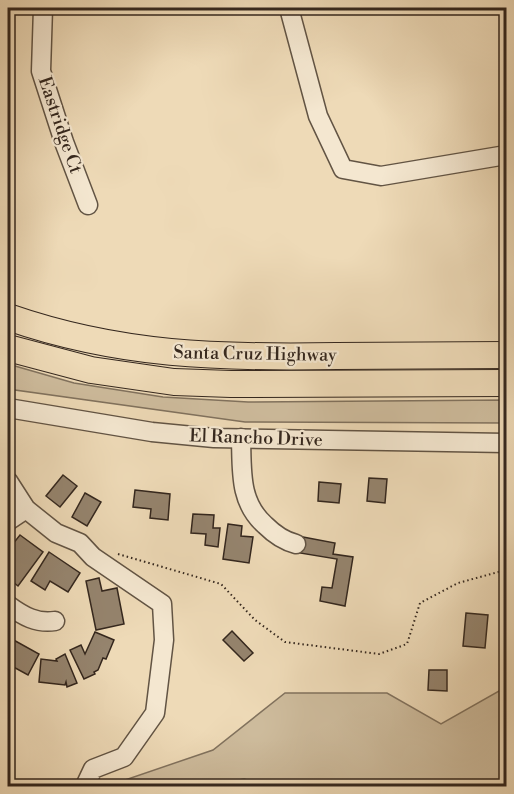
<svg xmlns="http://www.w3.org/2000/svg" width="514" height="794" font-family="'Libre Bodoni',serif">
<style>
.green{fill:#cebc9d;stroke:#81725e;stroke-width:1.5}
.building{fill:#95846e;stroke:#34271e;stroke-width:1.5}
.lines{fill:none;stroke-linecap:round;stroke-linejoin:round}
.minor-casing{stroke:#625444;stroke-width:21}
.highway-casing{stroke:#34271e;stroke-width:28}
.path{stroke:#34271e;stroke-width:2;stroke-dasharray:1.5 3;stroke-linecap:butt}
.minor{stroke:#f4e7d0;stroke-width:18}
.highway{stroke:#eedab7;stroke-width:26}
.labels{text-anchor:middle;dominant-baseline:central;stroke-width:4.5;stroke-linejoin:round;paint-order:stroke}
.street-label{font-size:18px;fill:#34271e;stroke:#f4e7d0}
</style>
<rect width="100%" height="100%" fill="#eedab7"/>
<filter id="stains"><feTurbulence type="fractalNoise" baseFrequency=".00333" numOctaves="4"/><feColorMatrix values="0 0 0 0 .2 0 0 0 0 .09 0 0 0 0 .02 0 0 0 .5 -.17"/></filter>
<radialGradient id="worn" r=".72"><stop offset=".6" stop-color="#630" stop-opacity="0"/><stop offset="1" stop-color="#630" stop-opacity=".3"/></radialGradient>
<g class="green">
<path d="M8,364L74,383L163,397L248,402L506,400V423L245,422L8,389Z"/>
<path d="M506,687V786H272L244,779L205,786H122V781L213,750L285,693H387L441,724Z"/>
</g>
<g class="building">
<path d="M63,475L77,486L60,507L46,496Z"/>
<path d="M369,478L387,479L385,503L367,501Z"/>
<path d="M319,482L341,484L339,503L318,501Z"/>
<path d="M135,490L170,494L168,520L150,518L151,509L133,507Z"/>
<path d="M85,493L101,502L87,526L72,517Z"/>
<path d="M193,514L214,515L213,528H220L218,547L205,545L206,534L191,533Z"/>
<path d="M228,524L242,526L241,536L253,537L249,563L223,559Z"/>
<path d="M20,535L43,552L18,586L8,578V550Z"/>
<path d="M303,537L335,543L333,554L353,557L345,606L320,601L322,587L332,588L337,559L300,553Z"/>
<path d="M49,552L80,573L68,592L50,581L45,590L31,581Z"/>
<path d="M99,578L102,591L117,588L124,624L96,630L86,581Z"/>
<path d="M466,613L488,615L485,648L463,646Z"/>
<path d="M232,631L253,653L244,661L223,640Z"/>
<path d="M95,632L114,640L106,659L103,658L98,670L94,672L95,674L84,679L70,650L81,645L85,654Z"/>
<path d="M10,638L39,654L28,675L8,664V643Z"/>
<path d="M65,654L77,683L67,687L66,682L65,685L39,682L41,659L57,661L56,659Z"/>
<path d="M429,670H447V691L428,690Z"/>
</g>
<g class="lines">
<g class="minor-casing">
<g id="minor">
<path d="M43,8L41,71L64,142L88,205"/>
<path d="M289,8L318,116L343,169L381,176L506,155"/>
<path d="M8,408L152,432L214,438L506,443"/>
<path d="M241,438C242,471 239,502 265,525C274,534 284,541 296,544"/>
<path d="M8,481L26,509L56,533L80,543L93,557L162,604L164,640L155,713L124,757L93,769L85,786"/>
<path d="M8,521L26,509"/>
<path d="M8,605C23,616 37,624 55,621"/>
</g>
</g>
<g class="highway-casing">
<g id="highway">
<path d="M8,317C120,356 220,358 337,356C394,356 450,355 506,355"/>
<path d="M8,348L91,370L174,382L231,384L506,383"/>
</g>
</g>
<path class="path" d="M118,554L221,584L255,620L285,642L379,654L407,644L420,603L458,583L502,571L506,566"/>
<use href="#minor" class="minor"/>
<use href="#highway" class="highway"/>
</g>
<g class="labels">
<g class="street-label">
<text transform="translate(60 125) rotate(71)">Eastridge Ct</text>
<text transform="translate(255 354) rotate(1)">Santa Cruz Highway</text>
<text transform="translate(256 438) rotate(2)">El Rancho Drive</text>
</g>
</g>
<rect width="514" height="794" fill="none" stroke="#eedab7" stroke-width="30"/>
<rect x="9" y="9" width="496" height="776" fill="none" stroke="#34271e" stroke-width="3"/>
<rect x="15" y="15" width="484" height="764" fill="none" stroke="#34271e" stroke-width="1.5"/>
<rect width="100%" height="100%" filter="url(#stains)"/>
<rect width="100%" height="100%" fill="url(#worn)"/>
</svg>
